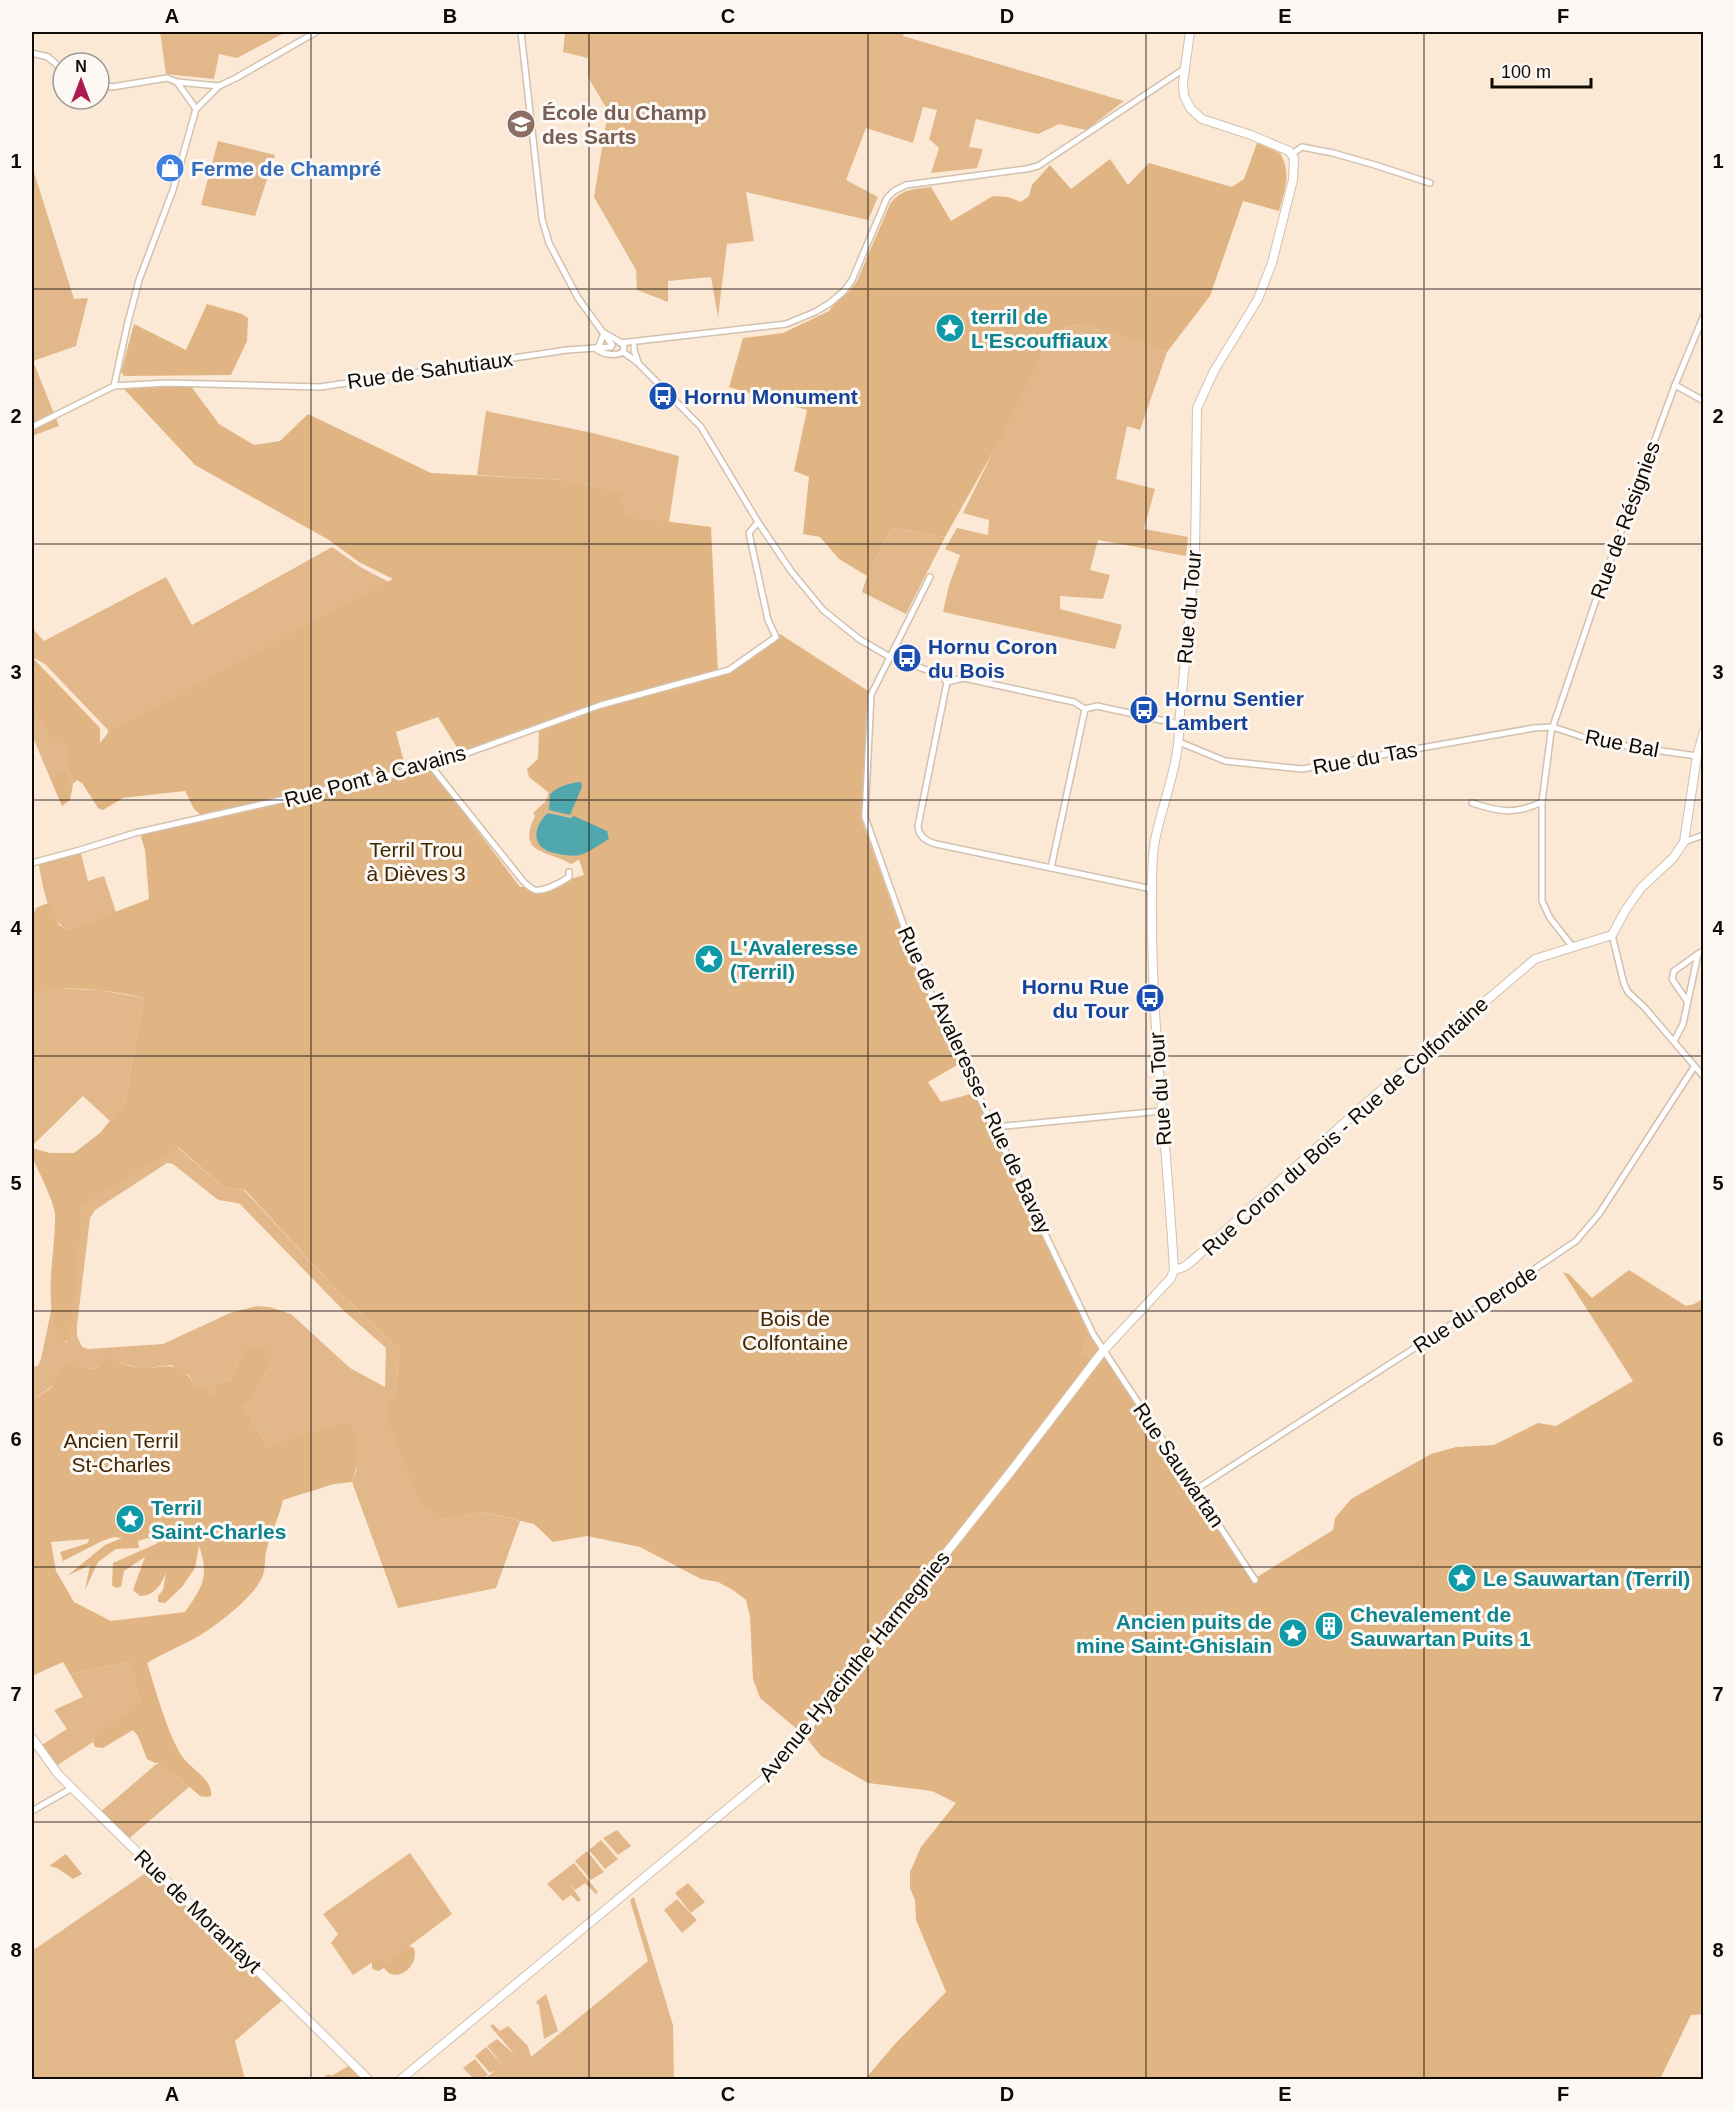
<svg xmlns="http://www.w3.org/2000/svg" width="1735" height="2111" font-family="Arial,sans-serif">
<style>
.green{fill:#e2b88b;fill-rule:evenodd}
.forest{fill:#e1b583;fill-rule:evenodd}
.water{fill:#51a7ae}
.lines{fill:none;stroke-linecap:round;stroke-linejoin:round}
.street-casing{stroke:#d2c1af;stroke-width:8}
.secondary-casing{stroke:#d2c1af;stroke-width:10}
.street{stroke:#fff;stroke-width:5}
.secondary{stroke:#fff;stroke-width:8}
.grid{fill:none;stroke:#100a05;stroke-width:1.5;stroke-opacity:0.55}
.labels{text-anchor:middle;dominant-baseline:central;stroke-width:6;stroke-linejoin:round;paint-order:stroke}
.education-label{font-size:21px;font-weight:bold;fill:#785e54;stroke:#fcf9f5;text-anchor:start}
.shop-label{font-size:21px;font-weight:bold;fill:#366cbe;stroke:#fcf9f5;text-anchor:start}
.culture-label{font-size:21px;font-weight:bold;fill:#0d838f;stroke:#fcf9f5;text-anchor:start}
.street-label{font-size:21px;fill:#100a05;stroke:#fcf9f5}
.transit-label{font-size:21px;font-weight:bold;fill:#164399;stroke:#fcf9f5;text-anchor:start}
.park-label{font-size:21px;fill:#432600;stroke:#fcf9f5}
.neatline{fill:none;stroke:#100a05;stroke-width:2}
.grid-label{font-size:20px;text-anchor:middle;font-weight:bold;fill:#100a05}
</style>
<rect width="100%" height="100%" fill="#fbe9d6"/>
<g class="green">
<path d="M160,32H286L237,58L219,54L214,79L166,74Z"/>
<path d="M565,32H904L903,36L1124,101L1086,130L1059,124L1038,134L976,119L969,147L983,149L977,168L931,173L939,148L929,139L937,110L923,107L913,143L866,128L846,180L878,197L868,220L746,192L754,241L727,244L718,317L711,277L668,281V302L637,290L636,270L594,197L608,111L588,77V58L563,52Z"/>
<path d="M218,141L275,155L255,216L201,205Z"/>
<path d="M32,166L74,299L88,298L76,346L33,361L59,426L32,436Z"/>
<path d="M1080,324L1167,352L1140,430L1127,426L1116,479L1155,489L1144,529L1188,537L1186,556L1098,540L1090,570L1110,575L1103,599L1060,596V609L1122,625L1115,649L943,612L949,585L960,555L945,549L957,528L988,535L989,520L963,513L1052,332Z"/>
<path d="M486,411L593,433L679,456L669,522L624,516L620,492L564,480L477,475Z"/>
<path d="M892,528L945,537L906,614L862,592L867,576Z"/>
<path d="M332,547L362,568L395,585L107,746L108,730L45,664L32,657V628L44,641L166,577L192,625Z"/>
<path d="M32,693L74,747L79,778L73,784L66,769L50,778L32,735Z"/>
<path d="M556,789L574,816L571,818L548,813L544,850L563,854L580,855L581,859L571,864C548,850 516,855 535,816L533,813L546,801L549,791Z"/>
<path d="M80,850L88,881L104,876L116,912L68,930C46,919 43,884 38,861Z"/>
<path d="M50,988L99,990L144,998L125,1102L110,1121L83,1096L32,1146V993Z"/>
<path d="M177,1147L223,1187L244,1190L333,1286L399,1349L396,1391L386,1412L443,1520L483,1512L520,1521L496,1588L398,1608L352,1482L357,1468L284,1443L268,1447L244,1407L251,1399L273,1361L242,1351L231,1380L217,1384L210,1396L196,1386L189,1375L171,1365L140,1369L109,1359L102,1366L56,1380L51,1387L32,1400V1367L38,1366L41,1359L52,1306C55,1321 56,1334 67,1343L79,1220L76,1206ZM167,1163L173,1164L217,1199C224,1202 232,1201 240,1204L343,1310L386,1348L385,1387L350,1368L291,1314L270,1307L257,1306L230,1313L163,1344L88,1349L82,1347L77,1336V1325L90,1218L95,1210Z"/>
<path d="M1093,1334L1103,1351L1090,1368L1082,1353L1090,1335Z"/>
<path d="M129,1662L135,1678L134,1685L140,1700L139,1705L94,1737L93,1742L53,1768L37,1748L67,1729L54,1710L83,1697L70,1674Z"/>
<path d="M160,1761L189,1787L126,1841L98,1814Z"/>
<path d="M617,1830L631,1846L618,1855L603,1838Z"/>
<path d="M601,1840L618,1859L605,1869L589,1850Z"/>
<path d="M587,1851L604,1872L591,1880L575,1861Z"/>
<path d="M410,1853L452,1914L388,1962L382,1956L353,1975L331,1943L338,1934L323,1914Z"/>
<path d="M574,1863L598,1892L596,1894L585,1883L575,1890L569,1883L581,1900L578,1902L571,1895L563,1901L547,1884Z"/>
<path d="M150,1870L286,1997L235,2041L245,2079L32,2080V1951Z"/>
<path d="M688,1883L705,1902L691,1913L675,1893Z"/>
<path d="M634,1897L673,2025L674,2079H484L495,2071L490,2073L475,2056L486,2047L503,2065L487,2046L497,2039L515,2055L490,2026L493,2024L500,2031L508,2026L528,2046L531,2057L648,1961L630,1900Z"/>
<path d="M677,1899L697,1920L682,1933L664,1910Z"/>
<path d="M546,1994L558,2031L544,2039L539,2005L536,2002Z"/>
<path d="M475,2059L488,2075L482,2079H474L463,2068Z"/>
<path d="M354,2063L369,2080H318L329,2074L331,2076Z"/>
</g>
<g class="forest">
<path d="M1257,143L1280,153C1292,175 1285,188 1279,211L1243,201L1210,296L1167,352L1080,324L1052,332L1002,436L945,537L892,528L867,576L839,559L820,537L803,534L809,477L794,471L807,410L729,387L743,338L783,333L829,311L834,304L849,292L857,281L890,204C901,189 913,189 931,187L951,221L993,196L1008,197L1021,202L1029,196L1032,185L1050,165L1071,189L1110,159L1128,185L1149,163L1232,187L1244,179Z"/>
<path d="M207,304L242,314L248,318L247,341L231,375L124,376L121,372L134,324L186,350Z"/>
<path d="M190,385L219,424L254,445L280,441L308,414L431,473L564,480L621,492L625,516L711,527L718,673L635,692L461,754L438,717L396,732L406,769L203,817L194,809L185,791L123,798L103,810L98,808L82,783L71,777L67,765L66,746L50,735L32,705V657L100,728V743L108,733L393,579L359,562L329,540L195,465L124,389Z"/>
<path d="M780,634L873,694L861,818L913,963L959,1064L928,1082L941,1102L974,1093L1090,1335L1082,1353L1088,1359L1090,1367L1103,1351L1254,1579L1333,1530L1335,1518L1351,1499L1431,1454L1456,1447L1494,1445L1538,1423L1556,1426L1633,1381L1563,1272L1569,1274L1592,1298L1629,1270L1686,1306L1694,1304L1703,1299V2014L1691,2015L1660,2079H865L895,2044L946,1992L916,1920L915,1900L910,1888V1872L921,1847L956,1803L932,1791L868,1783L821,1756L804,1735L760,1698L753,1679L750,1617L746,1600L733,1590L718,1582L701,1579L640,1547L587,1536L553,1542L534,1524L483,1512L443,1520L420,1503L385,1412L396,1391L399,1349L333,1286L245,1190L223,1187L178,1147L79,1207L81,1218L69,1342L61,1340C41,1301 56,1255 55,1214C54,1202 38,1170 32,1157V1148L50,1153H74L100,1133L125,1102L144,998C109,990 67,984 32,993V946L34,945L32,918L36,908L48,903L59,925L68,930L149,899L145,850L141,837L144,832L430,768L520,887H528L533,890L584,875L578,856L607,840L606,832L569,816L580,789L548,792L529,777L527,769L538,759L539,729L629,698L726,673Z"/>
<path d="M66,769L73,784L70,800L62,806L50,778Z"/>
<path d="M253,1346L266,1348L273,1361L251,1399L244,1407L268,1447L343,1423L351,1426C360,1446 359,1461 352,1482L334,1484L283,1500C279,1517 272,1531 267,1548C264,1557 266,1567 263,1575C256,1597 209,1632 188,1642C174,1649 160,1655 147,1663C156,1690 168,1737 184,1759C193,1770 213,1780 211,1796L206,1797L200,1796L160,1762L155,1763L147,1759L138,1736L133,1730L103,1748L95,1747L93,1742L94,1737L139,1704L140,1700L134,1685L135,1678L129,1662L70,1674L63,1662L32,1676V1400L51,1388L60,1370L70,1364C87,1371 95,1373 109,1358C119,1362 131,1368 141,1368C168,1369 177,1357 196,1386L206,1388L210,1396L217,1384L231,1380L242,1351ZM114,1537L122,1538L105,1545L67,1576L90,1565L85,1590L98,1562L116,1549L139,1548L138,1541L148,1538L158,1543L113,1563L112,1585L116,1588L121,1587L124,1571L145,1557L133,1590L140,1596C154,1596 161,1585 166,1573L163,1590L158,1596V1602L165,1603L182,1587L195,1568L199,1546C210,1577 202,1587 185,1612L111,1621L74,1602L56,1571L51,1542L89,1539L88,1543L60,1552L63,1561L102,1541Z"/>
<path d="M66,1854L82,1874L73,1879L57,1868L49,1866Z"/>
<path d="M409,1946L414,1948C420,1967 395,1985 384,1968L379,1971L372,1969V1962L382,1956L388,1962Z"/>
</g>
<g class="water">
<path d="M581,782L582,787L570,815L549,810L550,794C559,786 568,783 581,782Z"/>
<path d="M548,813L571,818L574,816L607,831L609,839C600,844 590,852 580,855C572,857 551,854 544,849C530,839 538,821 548,813Z"/>
</g>
<g class="lines">
<g class="street-casing">
<g id="street">
<path d="M521,32L542,219L549,243L578,298L612,345"/>
<path d="M32,53L48,57L63,70"/>
<path d="M177,82L219,86"/>
<path d="M99,84L112,87L167,78L177,82L196,109"/>
<path d="M1292,154L1302,147L1333,153L1375,165L1430,183"/>
<path d="M604,333L622,343L624,347L623,352L637,362L701,427L758,522L791,571L823,610L859,639L890,657L941,675L947,682L964,678L1074,702L1085,709L1097,706L1179,724"/>
<path d="M620,343L786,324L815,312L830,303L844,291L852,280L887,198L894,191L906,185L1026,169L1038,166L1184,69"/>
<path d="M634,346V350L638,362"/>
<path d="M595,348C602,354 615,357 623,352"/>
<path d="M598,348L604,333"/>
<path d="M1675,385L1704,401"/>
<path d="M114,386L127,326L139,280L173,190L196,109L219,86L236,78L316,32"/>
<path d="M32,427L114,386L167,383L320,387L567,350L611,347"/>
<path d="M930,577L871,695L865,817L917,963L964,1065L1093,1334L1255,1580"/>
<path d="M947,682L918,826C919,837 926,841 936,844L1152,889"/>
<path d="M1179,742L1225,761L1302,769L1534,728L1553,727L1598,742L1697,756"/>
<path d="M431,766L523,881C526,884 531,889 535,890C544,892 562,882 569,877V872"/>
<path d="M1472,803C1500,812 1515,815 1542,802"/>
<path d="M1684,842L1704,835"/>
<path d="M32,863L80,850L135,833L431,766L601,705L729,670L776,637L768,620L749,533L758,522"/>
<path d="M1051,868L1085,709"/>
<path d="M1612,935L1624,984L1628,992L1645,1008L1704,1077"/>
<path d="M1572,946L1550,918L1542,901V802L1551,732L1598,594L1675,385L1704,315"/>
<path d="M1687,1001L1672,979L1674,971L1698,954"/>
<path d="M1674,1041L1683,1024L1698,954L1704,950"/>
<path d="M994,1127L1162,1111"/>
<path d="M1195,1490L1481,1305L1576,1241L1599,1214L1694,1067"/>
<path d="M32,1811L72,1788"/>
</g>
</g>
<g class="secondary-casing">
<g id="secondary">
<path d="M1174,1270L1184,1267L1192,1261L1364,1105L1535,959L1612,935L1625,911L1641,888L1673,858L1684,842L1697,756L1704,731"/>
<path d="M32,1738L58,1774L72,1788L369,2080"/>
<path d="M400,2080L773,1771L1012,1470L1103,1351L1171,1278L1174,1270C1167,1143 1150,1017 1152,889C1152,873 1152,855 1155,840C1163,801 1180,763 1179,724L1195,557L1197,408L1214,371L1258,299L1272,263L1293,180L1294,158L1289,151L1251,135L1202,119L1191,109L1184,96L1183,83L1190,32"/>
</g>
</g>
<use href="#street" class="street"/>
<use href="#secondary" class="secondary"/>
</g>
<path class="grid" d="M311,32V2080M589,32V2080M868,32V2080M1146,32V2080M1424,32V2080M32,289H1704M32,544H1704M32,800H1704M32,1056H1704M32,1311H1704M32,1567H1704M32,1822H1704"/>
<defs>
<g id="school-disc" transform="scale(1.5)"><circle r="9.5" fill="#8d6e63" stroke="#fcf9f5"/><path d="M0-5L7-2L0 1L-7-2ZM-4 1L0 2.5L4 1V4Q0 6-4 4Z" fill="#fff"/></g>
<g id="shop-disc" transform="scale(1.5)"><circle r="9.5" fill="#3f7fe0" stroke="#fcf9f5"/><path d="M-5-2.5h2.3a2.7 3.5 0 0 1 5.4 0H5L5.5 6h-11ZM-1.5-2.5h3a1.5 2.3 0 0 0-3 0Z" fill="#fff"/></g>
<g id="sight-disc" transform="scale(1.5)"><circle r="9.5" fill="#0f9aa8" stroke="#fcf9f5"/><path d="M0-6L1.8-2.2L6-1.7L2.9 1.2L3.7 5.4L0 3.3L-3.7 5.4L-2.9 1.2L-6-1.7L-1.8-2.2Z" fill="#fff"/></g>
<g id="bus-disc" transform="scale(1.5)"><circle r="9.5" fill="#1a4fb4" stroke="#fcf9f5"/><path d="M-5-6H5V4H4V6H2V4H-2V6H-4V4H-5ZM-3.5-4V0h7V-4ZM-3.5 1.2v1.5H-2V1.2ZM2 1.2v1.5H3.5V1.2Z" fill="#fff"/></g>
<g id="building-disc" transform="scale(1.5)"><circle r="9.5" fill="#0f9aa8" stroke="#fcf9f5"/><path d="M-4-6H4V6H1V3H-1V6H-4ZM-2.5-4.3h1.7v1.8h-1.7ZM.8-4.3h1.7v1.8H.8ZM-2.5-1h1.7V.8h-1.7ZM.8-1h1.7V.8H.8Z" fill="#fff"/></g>
</defs>
<g fill-rule="evenodd">
<use href="#school-disc" x="521" y="124"/>
<use href="#shop-disc" x="170" y="168"/>
<use href="#sight-disc" x="950" y="328"/>
<use href="#bus-disc" x="663" y="396"/>
<use href="#bus-disc" x="907" y="658"/>
<use href="#bus-disc" x="1144" y="710"/>
<use href="#sight-disc" x="709" y="959"/>
<use href="#bus-disc" x="1150" y="998"/>
<use href="#sight-disc" x="130" y="1519"/>
<use href="#sight-disc" x="1462" y="1578"/>
<use href="#building-disc" x="1329" y="1626"/>
<use href="#sight-disc" x="1293" y="1633"/>
</g>
<g class="labels">
<g class="education-label">
<text x="542" y="112">École du Champ<tspan x="542" dy="24">des Sarts</tspan></text>
</g>
<g class="shop-label">
<text x="191" y="168">Ferme de Champré</text>
</g>
<g class="culture-label">
<text x="971" y="316">terril de<tspan x="971" dy="24">L'Escouffiaux</tspan></text>
<text x="730" y="947">L'Avaleresse<tspan x="730" dy="24">(Terril)</tspan></text>
<text x="151" y="1507">Terril<tspan x="151" dy="24">Saint-Charles</tspan></text>
<text x="1483" y="1578">Le Sauwartan (Terril)</text>
<text x="1350" y="1614">Chevalement de<tspan x="1350" dy="24">Sauwartan Puits 1</tspan></text>
<text x="1272" y="1621" text-anchor="end">Ancien puits de<tspan x="1272" dy="24">mine Saint-Ghislain</tspan></text>
</g>
<g class="street-label">
<text transform="translate(430 370) rotate(-8)">Rue de Sahutiaux</text>
<text transform="translate(1625 520) rotate(-70)">Rue de Résignies</text>
<text transform="translate(1189 607) rotate(-85)">Rue du Tour</text>
<text transform="translate(1622 743) rotate(11)">Rue Bal</text>
<text transform="translate(1365 758) rotate(-10)">Rue du Tas</text>
<text transform="translate(375 776) rotate(-15)">Rue Pont à Cavains</text>
<text transform="translate(975 1080) rotate(65)">Rue de l'Avaleresse - Rue de Bavay</text>
<text transform="translate(1160 1089) rotate(-94)">Rue du Tour</text>
<text transform="translate(1345 1126) rotate(-42)">Rue Coron du Bois - Rue de Colfontaine</text>
<text transform="translate(1475 1309) rotate(-33)">Rue du Derode</text>
<text transform="translate(1179 1465) rotate(56)">Rue Sauwartan</text>
<text transform="translate(854 1666) rotate(-51)">Avenue Hyacinthe Harmegnies</text>
<text transform="translate(198 1911) rotate(44)">Rue de Moranfayt</text>
</g>
<g class="transit-label">
<text x="684" y="396">Hornu Monument</text>
<text x="928" y="646">Hornu Coron<tspan x="928" dy="24">du Bois</tspan></text>
<text x="1165" y="698">Hornu Sentier<tspan x="1165" dy="24">Lambert</tspan></text>
<text x="1129" y="986" text-anchor="end">Hornu Rue<tspan x="1129" dy="24">du Tour</tspan></text>
</g>
<g class="park-label">
<text x="416" y="849">Terril Trou<tspan x="416" dy="24">à Dièves 3</tspan></text>
<text x="795" y="1318">Bois de<tspan x="795" dy="24">Colfontaine</tspan></text>
<text x="121" y="1440">Ancien Terril<tspan x="121" dy="24">St-Charles</tspan></text>
</g>
</g>
<rect width="1735" height="2111" fill="none" stroke="#fcf9f5" stroke-width="66"/>
<g transform="translate(81 81)"><circle r="28" fill="#fcf9f5" stroke="#9e9995" stroke-width="1.5"/>
<path d="M0-4.5L10 22L0 15L-10 22Z" fill="#ac1c53"/>
<text y="-9" font-size="16" font-weight="bold" text-anchor="middle" fill="#100a05">N</text>
</g>
<path d="M1492 78v9h99v-9" fill="none" stroke="#100a05" stroke-width="3"/>
<text x="1501" y="78" font-size="18" fill="#100a05" stroke="#fcf9f5" stroke-width="4.5" paint-order="stroke">100 m</text>
<rect x="33" y="33" width="1669" height="2045" class="neatline"/>
<g class="grid-label">
<text x="172" y="23">A</text>
<text x="450" y="23">B</text>
<text x="728" y="23">C</text>
<text x="1007" y="23">D</text>
<text x="1285" y="23">E</text>
<text x="1563" y="23">F</text>
<text x="16" y="168">1</text>
<text x="1718" y="168">1</text>
<text x="16" y="423">2</text>
<text x="1718" y="423">2</text>
<text x="16" y="679">3</text>
<text x="1718" y="679">3</text>
<text x="16" y="935">4</text>
<text x="1718" y="935">4</text>
<text x="16" y="1190">5</text>
<text x="1718" y="1190">5</text>
<text x="16" y="1446">6</text>
<text x="1718" y="1446">6</text>
<text x="16" y="1701">7</text>
<text x="1718" y="1701">7</text>
<text x="16" y="1957">8</text>
<text x="1718" y="1957">8</text>
<text x="172" y="2101">A</text>
<text x="450" y="2101">B</text>
<text x="728" y="2101">C</text>
<text x="1007" y="2101">D</text>
<text x="1285" y="2101">E</text>
<text x="1563" y="2101">F</text>
</g>
</svg>
